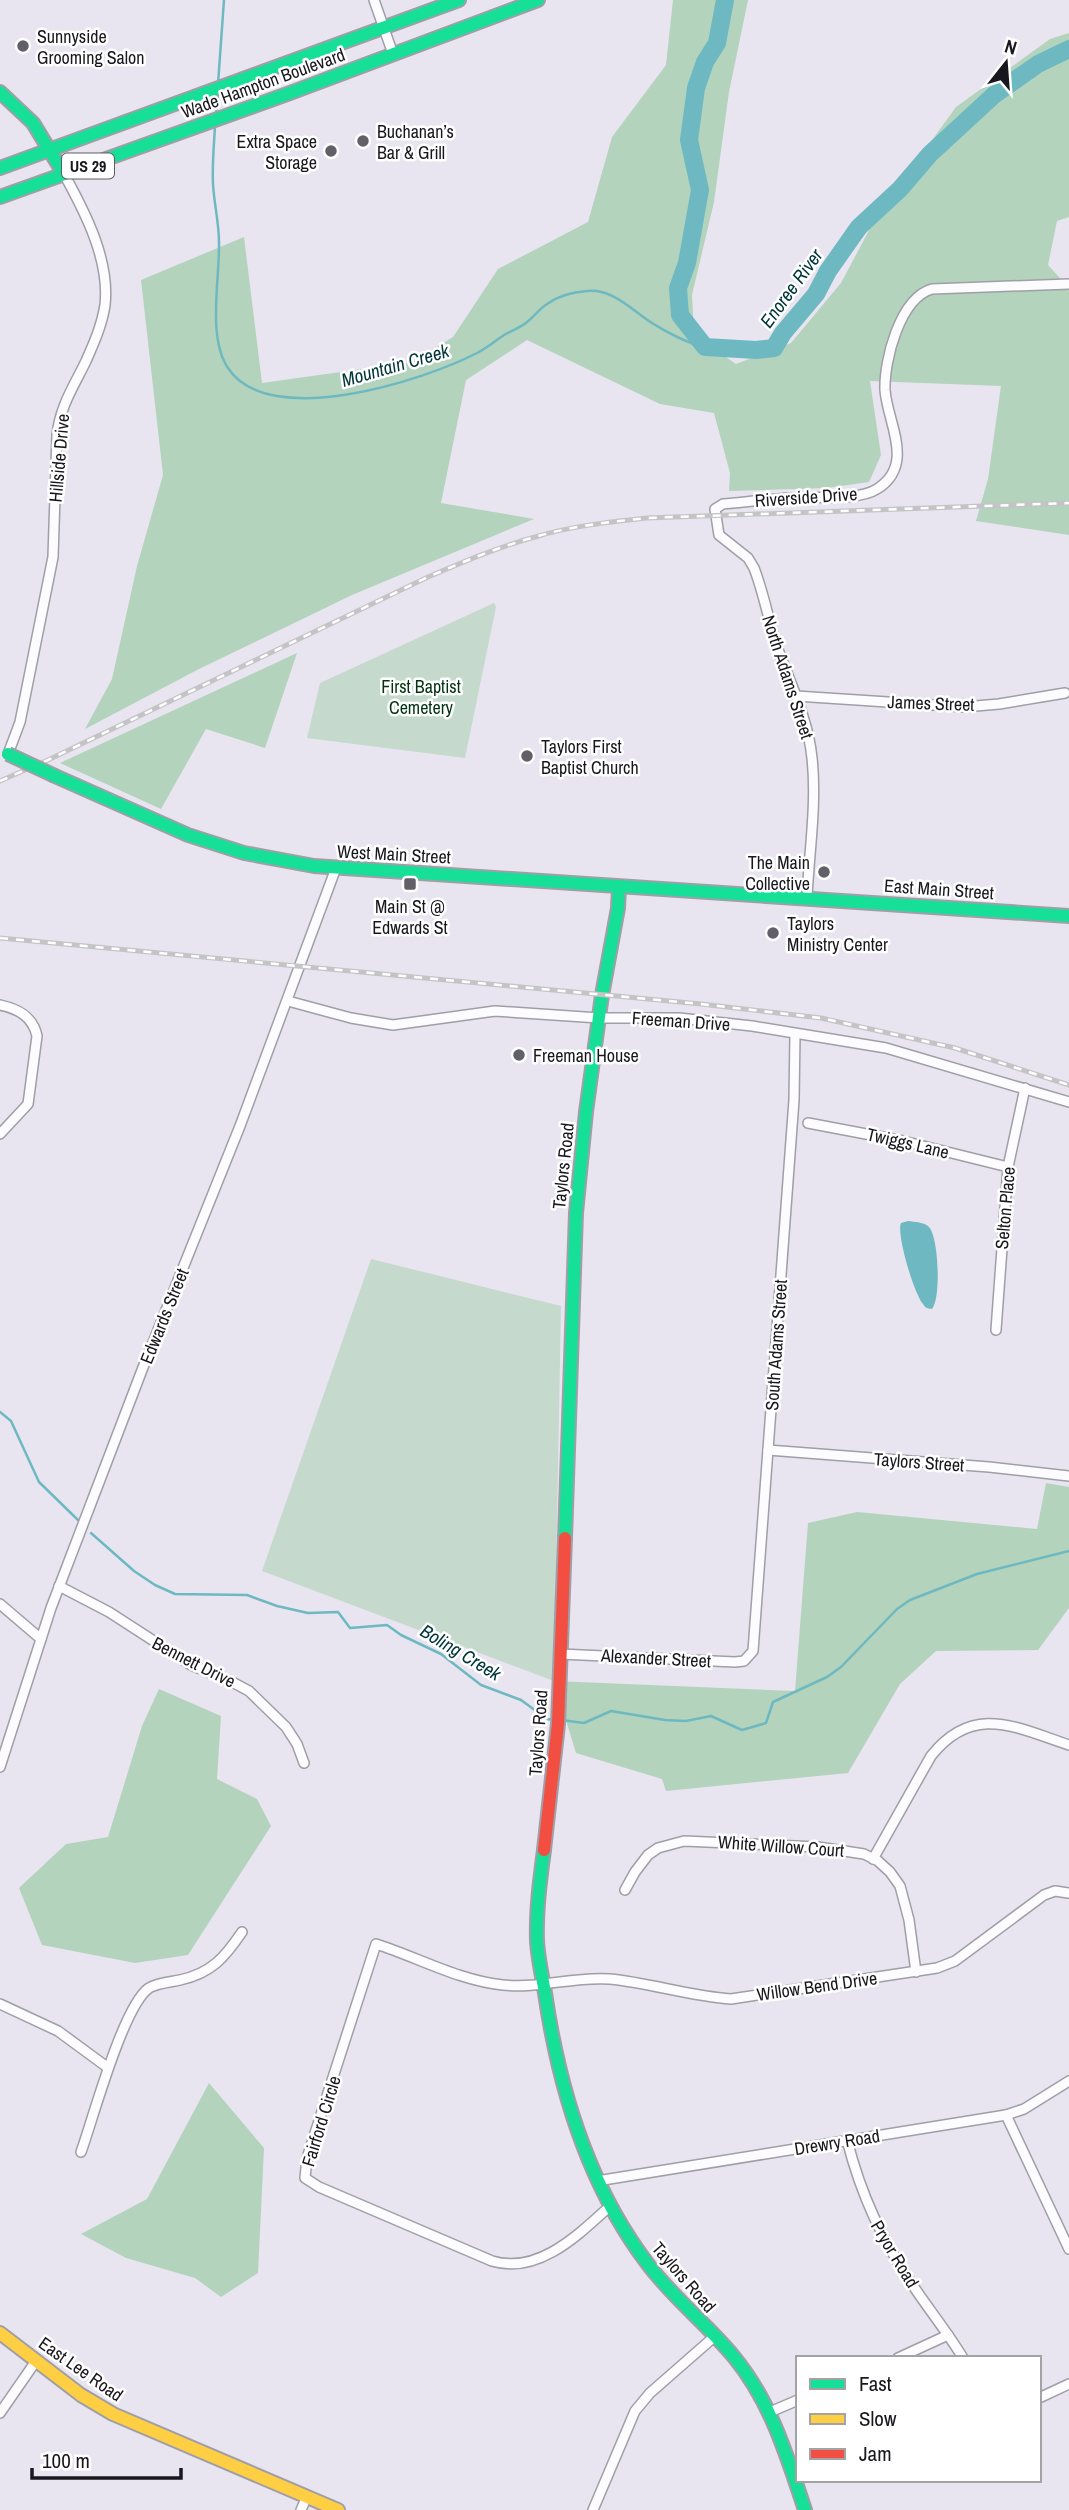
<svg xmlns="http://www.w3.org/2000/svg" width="1069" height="2510" font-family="'Archivo Narrow',sans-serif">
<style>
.green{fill:#c5d9cc}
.forest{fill:#b3d3bc}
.water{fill:#6eb9c1}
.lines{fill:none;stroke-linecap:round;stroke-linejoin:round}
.stream{stroke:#6eb9c1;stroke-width:2.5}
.river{stroke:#6eb9c1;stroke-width:18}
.street-casing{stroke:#a09ea6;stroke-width:12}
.fast-casing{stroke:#a09ea6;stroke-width:16}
.slow-casing{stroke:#a09ea6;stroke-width:16}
.jam-casing{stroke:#a09ea6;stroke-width:16}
.street{stroke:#fcfbfd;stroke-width:9}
.fast{stroke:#16e098;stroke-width:12}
.slow{stroke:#ffcf43;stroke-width:12}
.jam{stroke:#f24e42;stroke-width:12}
.rail-casing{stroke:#c4c4c6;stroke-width:5}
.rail{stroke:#fff;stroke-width:2.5;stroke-dasharray:8;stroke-linecap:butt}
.fast-bridge-casing{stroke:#a09ea6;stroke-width:16;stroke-linecap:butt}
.fast-bridge{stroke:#16e098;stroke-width:12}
.poi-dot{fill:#615f68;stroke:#fff;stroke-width:2.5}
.labels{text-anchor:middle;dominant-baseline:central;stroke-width:5;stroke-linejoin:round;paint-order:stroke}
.shield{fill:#fff;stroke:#5e5d62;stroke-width:2}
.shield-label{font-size:16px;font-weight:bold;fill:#19171e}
.poi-label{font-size:18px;fill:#19171e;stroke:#fff;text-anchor:start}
.street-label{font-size:18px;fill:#19171e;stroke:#fff}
.park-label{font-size:18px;fill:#033313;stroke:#fff}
.water-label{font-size:19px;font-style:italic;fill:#013639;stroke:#fff}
</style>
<rect width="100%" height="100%" fill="#e8e5f0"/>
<g class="green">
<path d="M494,603L496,607L465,758L307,738L320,683Z"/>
<path d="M371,1259L561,1306L554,1681L262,1571Z"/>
</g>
<g class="forest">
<path d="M673,0H748L729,92L714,202L692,295L694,335L736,364L791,343L841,283L875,219L956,107L1050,39L1069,33V217L1057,221L1048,265L1069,288V535L976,521L988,479L1001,386L870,381L881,455L869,482L827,488L729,491L730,473L714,413L660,404L527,340L466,380L441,503L534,519L352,595L199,669L85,729L112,679L137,566L163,475L141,280L244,237L262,383L412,362L453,337L498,269L588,222L612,137L666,65Z"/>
<path d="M297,653L265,748L206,729L161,809L60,763Z"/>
<path d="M1046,1483L1069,1487V1608L1038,1650L936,1651L900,1684L848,1773L666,1791L662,1779L576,1753L554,1681L795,1691L808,1523L857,1512L1037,1529Z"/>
<path d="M159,1689L221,1716L217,1779L257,1799L271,1826L188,1955L135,1963L42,1945L19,1888L66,1844L108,1837L142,1726Z"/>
<path d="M209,2083L264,2148L258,2273L221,2297L195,2278L126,2258L81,2234L147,2199Z"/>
</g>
<path class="water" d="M908,1221C915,1222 924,1222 929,1227C939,1238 941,1299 932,1309C927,1308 926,1309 923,1304C914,1294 896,1233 901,1223Z"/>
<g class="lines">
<g class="stream">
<path d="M218,84L224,0"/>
<path d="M216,115L218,94"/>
<path d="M215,126C214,145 212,164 213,184C214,203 219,223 219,242C220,278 207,337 228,368C269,431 425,380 477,353C487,348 495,341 504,335C511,331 520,328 527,322C534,317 539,309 547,304C558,296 573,292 587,291C612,288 632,310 652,323C666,332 689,344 705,347"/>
<path d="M0,1412L11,1421L39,1482L78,1520"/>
<path d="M91,1533L134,1571L155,1585L175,1594L247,1595L277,1606L308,1613L338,1612L350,1628L387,1625L401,1635L441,1654L481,1685L521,1700L547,1719L554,1720"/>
<path d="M561,1720L584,1723L611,1711L665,1720L686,1721L711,1716L742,1730L766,1723L773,1702L827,1677L841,1667L897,1609L910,1600L977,1574L1069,1551"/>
</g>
<path class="river" d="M725,0L717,43L705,62L696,88L689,140L700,190L687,263L678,288L680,315L705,347L756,350L774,348L783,333L816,294L828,271L859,227L900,189L930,154L994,95L1038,64L1069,49"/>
<g class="street-casing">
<g id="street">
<path d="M374,0L393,54"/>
<path d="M796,696L964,707L999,704L1065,693"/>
<path d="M8,754L20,722L53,557L57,435C60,406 74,386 86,361C94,343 102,325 105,305C110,260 85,212 64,174"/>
<path d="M807,898C809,852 817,804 812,758C808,717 788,679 775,641C768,617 763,591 754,568L748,558L719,535L715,509L723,504C746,502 770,499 793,498C816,496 858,501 877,489C916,465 887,422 885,390C884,360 900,298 932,289L1069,284"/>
<path d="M288,1001L351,1018L393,1025L495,1011L599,1018H679L752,1026L886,1048L1069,1102"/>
<path d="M0,1005C19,1009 33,1017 37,1036L28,1104L0,1134"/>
<path d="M808,1123L903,1141L1008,1167"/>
<path d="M996,1330L1008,1167L1025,1088"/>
<path d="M768,1450L989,1467L1069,1476"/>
<path d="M59,1586L109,1612L191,1665L234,1683L249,1691L286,1727L297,1744L304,1763"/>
<path d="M0,1604L41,1639"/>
<path d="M560,1654L735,1662L744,1661L753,1651L794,1100L795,1034"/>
<path d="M0,1767L51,1608L142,1370L240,1126L336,868"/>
<path d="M873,1859L931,1756C973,1703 1015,1727 1069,1745"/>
<path d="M625,1890L635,1872L648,1855L658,1848L684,1841L818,1847L864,1854L878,1861L890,1872L900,1886L909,1920L916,1972"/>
<path d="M0,2004L58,2031L107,2067"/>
<path d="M1006,2115L1069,2249"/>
<path d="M847,2140C861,2195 882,2240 914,2287C930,2311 948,2333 963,2358"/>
<path d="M81,2152C93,2119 123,2006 149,1988C157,1983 171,1982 180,1980C212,1973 225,1957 242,1932"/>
<path d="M597,2181L1006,2115L1024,2109L1069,2081"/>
<path d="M609,2207C578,2235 538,2275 492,2261L319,2187L305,2178L307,2158L376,1944C417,1957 460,1981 503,1985C539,1989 574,1976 610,1979C650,1983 690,1996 731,1999L937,1968L955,1961L1044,1895L1055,1891L1068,1893"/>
<path d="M898,2358L948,2335"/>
<path d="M1039,2398L1069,2384"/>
<path d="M770,2412L798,2400"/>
<path d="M0,2413L36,2361"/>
<path d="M301,2510L307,2496"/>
<path d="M593,2510L635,2411L650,2393L714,2337"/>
</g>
</g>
<g class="fast-casing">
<g id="fast">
<path d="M0,92L33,123L64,174"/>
<path d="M0,168L459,0"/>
<path d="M0,197L290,93L538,0"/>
<path d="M55,776L188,835L244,853L314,866L1069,916"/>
<path d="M565,1538L576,1213L586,1112L602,995L618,908L619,887"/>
<path d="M544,1850C540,1880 536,1911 537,1941C538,1958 542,1976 545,1993C559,2089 588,2185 647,2263C672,2297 707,2324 734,2357C771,2402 787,2456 805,2510"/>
</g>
</g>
<g class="slow-casing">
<path id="slow" d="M0,2333L81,2395L113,2414L338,2510"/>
</g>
<g class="jam-casing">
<path id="jam" d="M544,1850L558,1724L565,1538"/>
</g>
<use href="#street" class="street"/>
<use href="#fast" class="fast"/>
<use href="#slow" class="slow"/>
<use href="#jam" class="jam"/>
<g class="rail-casing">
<g id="rail">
<path d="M0,781L48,760L428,577C463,562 498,547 535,537C571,526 609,522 647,518L1069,503"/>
<path d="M0,938L701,1004L821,1018L955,1048L1069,1085"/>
</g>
</g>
<use href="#rail" class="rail"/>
<g class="fast-bridge-casing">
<path id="fast-bridge" d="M8,754L55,776"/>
</g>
<use href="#fast-bridge" class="fast-bridge"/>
</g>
<g class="poi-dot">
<circle cx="23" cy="46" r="7"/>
<circle cx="363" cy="141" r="7"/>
<circle cx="331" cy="151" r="7"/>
<circle cx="527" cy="756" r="7"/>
<circle cx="824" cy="872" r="7"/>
<rect x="403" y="877" width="14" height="14" rx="3.5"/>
<circle cx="773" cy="933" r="7"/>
<circle cx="519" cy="1055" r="7"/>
</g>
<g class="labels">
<rect class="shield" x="62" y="153.5" width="52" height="25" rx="5"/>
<g class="shield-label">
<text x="88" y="166">US 29</text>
</g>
<g class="poi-label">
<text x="37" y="36">Sunnyside<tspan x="37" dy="21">Grooming Salon</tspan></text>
<text x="377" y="131">Buchanan’s<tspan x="377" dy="21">Bar &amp; Grill</tspan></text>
<text x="317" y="141" text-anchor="end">Extra Space<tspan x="317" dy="21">Storage</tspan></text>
<text x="541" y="746">Taylors First<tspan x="541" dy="21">Baptist Church</tspan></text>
<text x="810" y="862" text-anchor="end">The Main<tspan x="810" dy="21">Collective</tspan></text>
<text x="410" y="906" text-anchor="middle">Main St @<tspan x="410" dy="21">Edwards St</tspan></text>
<text x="787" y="923">Taylors<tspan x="787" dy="21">Ministry Center</tspan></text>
<text x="533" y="1055">Freeman House</text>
</g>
<g class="street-label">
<text transform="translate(263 83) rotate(-20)">Wade Hampton Boulevard</text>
<text transform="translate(59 458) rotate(-85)">Hillside Drive</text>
<text transform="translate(806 497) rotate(-4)">Riverside Drive</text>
<text transform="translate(788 677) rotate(72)">North Adams Street</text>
<text transform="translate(931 703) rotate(2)">James Street</text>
<text transform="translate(394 854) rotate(3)">West Main Street</text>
<text transform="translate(939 889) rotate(4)">East Main Street</text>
<text transform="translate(681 1021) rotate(4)">Freeman Drive</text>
<text transform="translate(908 1143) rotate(13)">Twiggs Lane</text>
<text transform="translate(563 1166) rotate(-84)">Taylors Road</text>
<text transform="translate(1005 1208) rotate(-85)">Selton Place</text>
<text transform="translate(164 1316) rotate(-68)">Edwards Street</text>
<text transform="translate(776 1345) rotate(-86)">South Adams Street</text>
<text transform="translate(919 1462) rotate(4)">Taylors Street</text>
<text transform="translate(656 1658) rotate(3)">Alexander Street</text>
<text transform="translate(194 1662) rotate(27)">Bennett Drive</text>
<text transform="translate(538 1733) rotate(-86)">Taylors Road</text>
<text transform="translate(781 1846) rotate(4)">White Willow Court</text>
<text transform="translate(817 1986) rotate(-8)">Willow Bend Drive</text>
<text transform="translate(321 2121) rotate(-73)">Fairford Circle</text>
<text transform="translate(837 2142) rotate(-9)">Drewry Road</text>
<text transform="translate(895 2254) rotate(59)">Pryor Road</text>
<text transform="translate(684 2277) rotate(49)">Taylors Road</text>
<text transform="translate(81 2369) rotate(35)">East Lee Road</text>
</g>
<g class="park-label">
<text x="421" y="686">First Baptist<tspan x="421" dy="21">Cemetery</tspan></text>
</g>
<g class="water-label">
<text transform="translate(791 288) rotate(-54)">Enoree River</text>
<text transform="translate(395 365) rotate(-16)">Mountain Creek</text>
<text transform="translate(461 1652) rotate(31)">Boling Creek</text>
</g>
</g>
<rect x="796" y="2356" width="245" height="126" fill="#ffffff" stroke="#a3a2a5" stroke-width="2"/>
<rect x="810" y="2379" width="35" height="10" fill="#16e098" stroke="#a3a2a5" stroke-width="2"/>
<text x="859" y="2391" font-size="21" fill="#19171e">Fast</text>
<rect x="810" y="2414" width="35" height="10" fill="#ffcf43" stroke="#a3a2a5" stroke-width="2"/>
<text x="859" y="2426" font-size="21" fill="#19171e">Slow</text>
<rect x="810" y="2449" width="35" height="10" fill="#f24e42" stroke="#a3a2a5" stroke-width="2"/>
<text x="859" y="2461" font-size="21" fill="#19171e">Jam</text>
<g transform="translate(1006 63) rotate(17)" stroke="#ffffff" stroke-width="5" paint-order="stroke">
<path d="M0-5L12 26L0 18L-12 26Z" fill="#19171e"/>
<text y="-10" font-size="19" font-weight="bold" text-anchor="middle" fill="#19171e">N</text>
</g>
<path d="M32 2468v10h149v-10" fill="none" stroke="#19171e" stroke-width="3.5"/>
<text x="42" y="2468" font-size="21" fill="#19171e" stroke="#ffffff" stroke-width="5" paint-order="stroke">100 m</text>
</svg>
